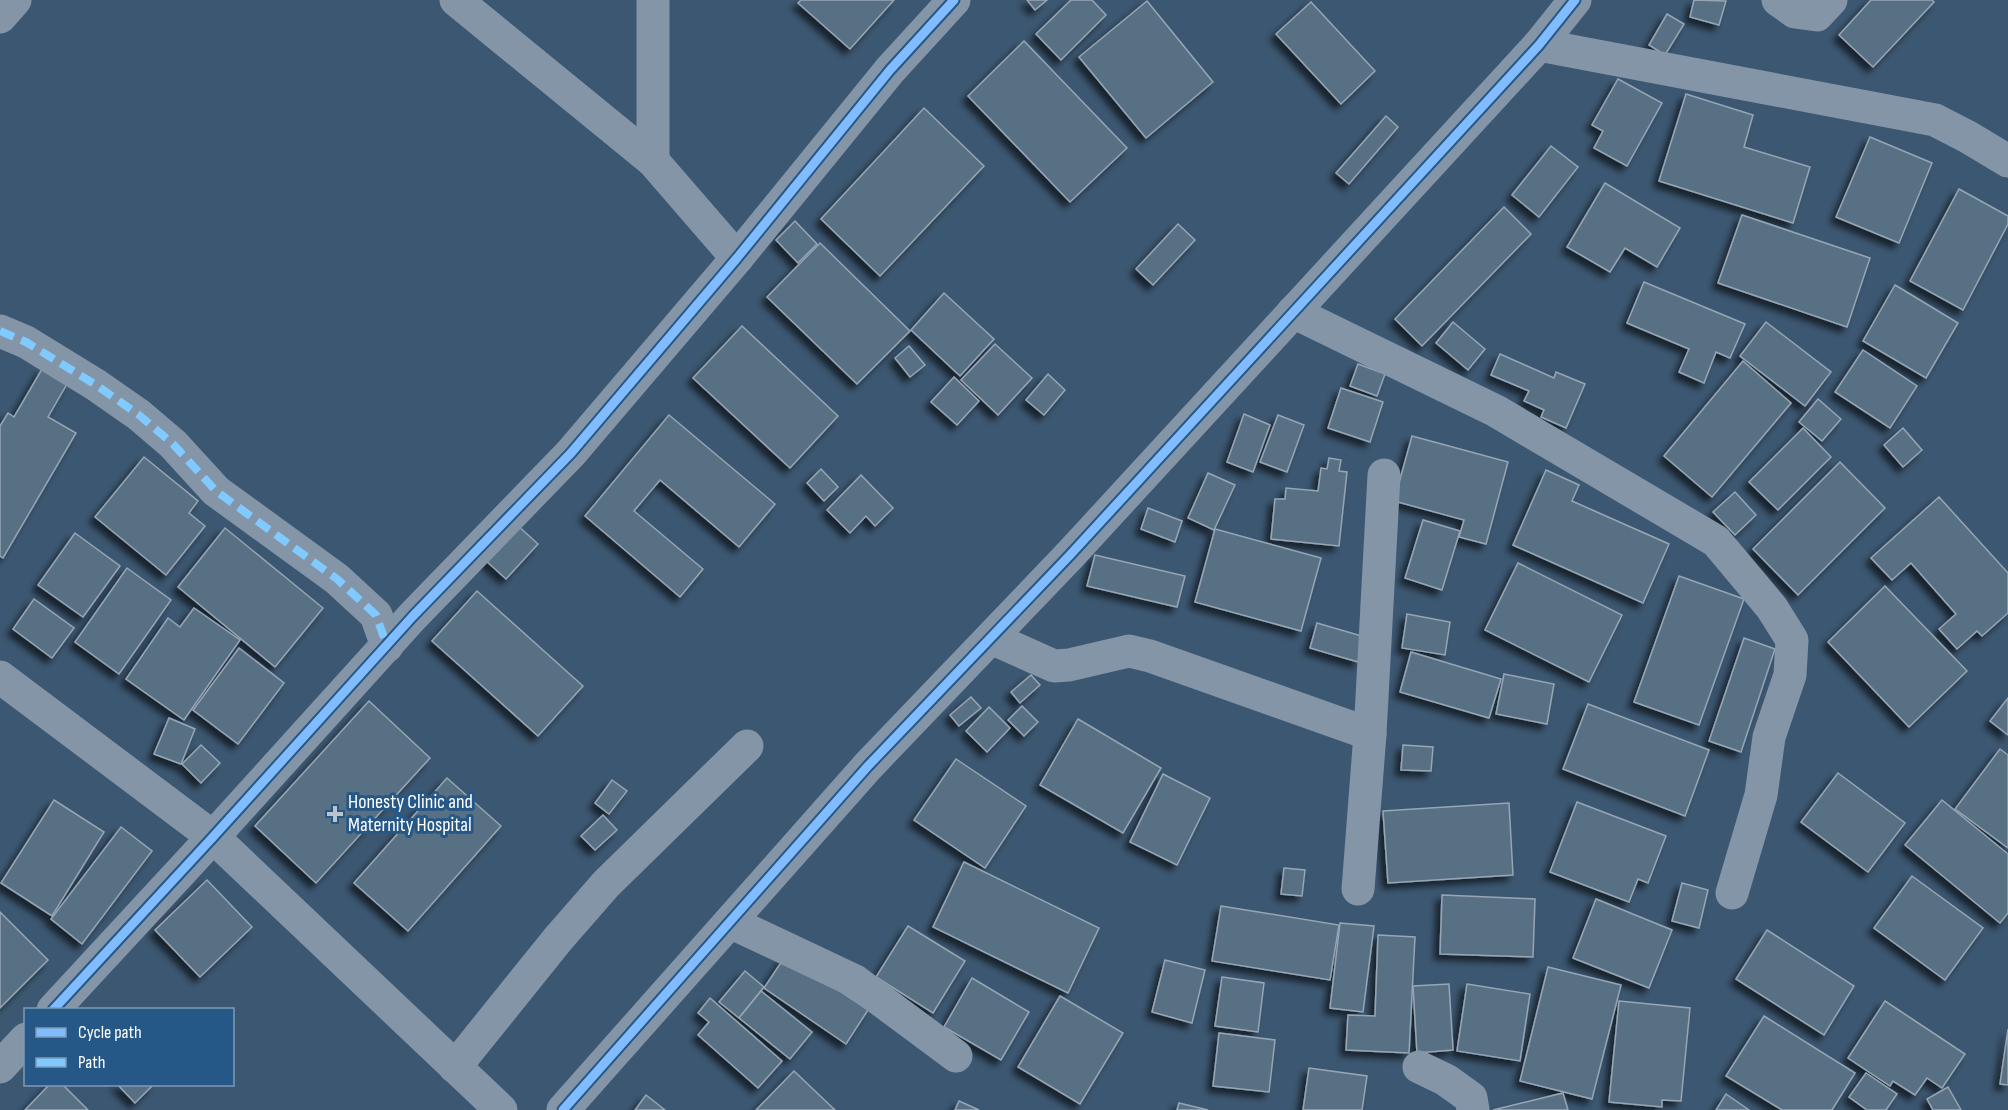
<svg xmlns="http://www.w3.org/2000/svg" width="2008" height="1110" font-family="'Sofia Sans Condensed',sans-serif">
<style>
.building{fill:#596f83;stroke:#96a6b5;stroke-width:1.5;filter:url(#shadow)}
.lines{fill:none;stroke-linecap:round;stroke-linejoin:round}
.minor{stroke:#8395a7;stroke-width:33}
.quiet{stroke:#80caff;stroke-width:8;stroke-dasharray:15 8;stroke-linecap:butt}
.cycleway-casing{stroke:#265887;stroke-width:13}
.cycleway{stroke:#80bcff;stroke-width:9}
.poi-dot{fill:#bbc4cd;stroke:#265887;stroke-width:2}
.labels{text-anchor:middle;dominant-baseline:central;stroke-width:6;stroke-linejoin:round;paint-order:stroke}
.poi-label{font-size:20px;fill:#fff;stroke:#265887;text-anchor:start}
</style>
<defs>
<filter id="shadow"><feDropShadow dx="-5.5" dy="5.5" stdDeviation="3" flood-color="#0009"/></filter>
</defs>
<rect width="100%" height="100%" fill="#3c5771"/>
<g class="building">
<path d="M801,0H894L850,49L798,3Z"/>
<path d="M1027,0H1047L1035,10Z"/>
<path d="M1071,0H1092L1106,15L1061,60L1036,34Z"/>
<path d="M1694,0L1726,1L1719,25L1690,17Z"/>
<path d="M1871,0H1932L1934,2L1873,67L1839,35Z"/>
<path d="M1147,1L1213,82L1146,138L1079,57Z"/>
<path d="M1311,2L1375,71L1341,104L1276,34Z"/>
<path d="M1667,14L1684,24L1665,55L1649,45Z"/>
<path d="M1024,41L1127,148L1070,202L968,96Z"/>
<path d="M1618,79L1662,103L1627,166L1594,148L1603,131L1592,125Z"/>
<path d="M1686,94L1753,115L1744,147L1810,167L1793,223L1659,181Z"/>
<path d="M924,108L984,166L880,276L821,219Z"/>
<path d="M1386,116L1398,127L1349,184L1336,173Z"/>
<path d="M1870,137L1932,163L1899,243L1836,217Z"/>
<path d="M1551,146L1578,167L1539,217L1512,195Z"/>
<path d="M1605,183L1680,228L1657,267L1625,248L1610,272L1567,247Z"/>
<path d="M1959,189L2008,216V224L1963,310L1910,281Z"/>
<path d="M1504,207L1531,234L1422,346L1395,319Z"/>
<path d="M1742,215L1870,258L1847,327L1718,283Z"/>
<path d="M795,221L817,244L798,263L776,240Z"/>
<path d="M1178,224L1195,240L1153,285L1136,269Z"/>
<path d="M820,243L910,331L857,384L767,297Z"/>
<path d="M1644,282L1745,324L1730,358L1716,352L1704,383L1679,372L1689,349L1627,323Z"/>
<path d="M1895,285L1958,323L1926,378L1863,341Z"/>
<path d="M944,293L994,339L960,376L911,330Z"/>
<path d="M1453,322L1485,349L1468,370L1436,343Z"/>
<path d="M1766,322L1831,372L1805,406L1740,356Z"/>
<path d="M742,326L838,416L790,468L693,378Z"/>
<path d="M995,344L1032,378L998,415L961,380Z"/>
<path d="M909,346L925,365L910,377L895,358Z"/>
<path d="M1863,350L1917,386L1890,428L1835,392Z"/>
<path d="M1500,354L1554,378L1556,372L1585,384L1566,428L1541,417L1544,410L1524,401L1529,391L1491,375Z"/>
<path d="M1743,361L1791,403L1712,497L1664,456Z"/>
<path d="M1358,364L1385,374L1377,396L1350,386Z"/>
<path d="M42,369L67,384L48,417L76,433L3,558L0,556V426L8,413L14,417Z"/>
<path d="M1048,374L1065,390L1044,415L1026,400Z"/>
<path d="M954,377L979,401L957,425L931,402Z"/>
<path d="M1341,388L1383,402L1370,442L1328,428Z"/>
<path d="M1818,399L1841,419L1822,441L1799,422Z"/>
<path d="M1244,414L1270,425L1253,472L1227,462Z"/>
<path d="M669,415L775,504L739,547L660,480L634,511L703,569L680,597L585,516Z"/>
<path d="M1278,415L1304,425L1287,472L1260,462Z"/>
<path d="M1803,428L1831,457L1778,510L1749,482Z"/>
<path d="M1903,428L1922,450L1903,467L1884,445Z"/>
<path d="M1412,436L1508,462L1486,544L1459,537L1464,520L1394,501Z"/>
<path d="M144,457L198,501L189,513L205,526L166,575L95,517Z"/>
<path d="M1329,458L1341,460L1339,471L1347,472L1339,546L1271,539L1275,499H1285L1286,488L1318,491L1321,468L1327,469Z"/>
<path d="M1840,462L1885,508L1798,595L1753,549Z"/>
<path d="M821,469L838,487L824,501L807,483Z"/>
<path d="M1546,470L1579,485L1572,501L1669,544L1643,603L1513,545Z"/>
<path d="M1208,473L1235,485L1214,530L1188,518Z"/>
<path d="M861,475L893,508L875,526L866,516L850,533L827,510Z"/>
<path d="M1735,492L1756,515L1735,535L1713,512Z"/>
<path d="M1939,497L2008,573V613L1982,636L1977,631L1957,649L1939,629L1956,614L1911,563L1892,580L1871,558Z"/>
<path d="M1148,508L1182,521L1175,542L1141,529Z"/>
<path d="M1423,520L1460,531L1442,590L1405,578Z"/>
<path d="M516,524L538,544L506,579L484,559Z"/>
<path d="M225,528L323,608L275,667L178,587Z"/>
<path d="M1215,529L1321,558L1301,631L1195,602Z"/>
<path d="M75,533L120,566L83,617L38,585Z"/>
<path d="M1095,555L1185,576L1177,607L1087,586Z"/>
<path d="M1518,563L1622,615L1589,682L1485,630Z"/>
<path d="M127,568L171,600L119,674L75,642Z"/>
<path d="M1679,576L1744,599L1699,725L1634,702Z"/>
<path d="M1885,586L1967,671L1909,727L1828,642Z"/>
<path d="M477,591L583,686L538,736L432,641Z"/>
<path d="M34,599L74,628L52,658L13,629Z"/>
<path d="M194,608L240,640L184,720L126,679L168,618L180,627Z"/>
<path d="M1407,614L1450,622L1445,655L1402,648Z"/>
<path d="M1317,623L1365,637L1358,662L1310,648Z"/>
<path d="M1744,638L1775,649L1741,752L1709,741Z"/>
<path d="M239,648L284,683L238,744L193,710Z"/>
<path d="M1411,652L1501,679L1489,718L1400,692Z"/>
<path d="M1504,674L1554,684L1547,724L1496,714Z"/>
<path d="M1031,675L1040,685L1020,703L1011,692Z"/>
<path d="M971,697L981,708L959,726L950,715Z"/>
<path d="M2008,698V735L1990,721Z"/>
<path d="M369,701L430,758L316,883L255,826Z"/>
<path d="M1588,704L1709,750L1685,816L1563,769Z"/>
<path d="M1022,706L1038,722L1024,736L1008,720Z"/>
<path d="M989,707L1010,728L987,752L966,731Z"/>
<path d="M169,718L195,729L181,764L154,754Z"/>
<path d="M1078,719L1161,768L1123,833L1040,785Z"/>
<path d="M201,745L220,763L201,783L182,764Z"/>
<path d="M1403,745L1433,747L1431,771L1401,770Z"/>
<path d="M2000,749L2008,755V848L1955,809Z"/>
<path d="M956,759L1026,806L985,868L914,820Z"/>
<path d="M1838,773L1905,823L1868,872L1801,822Z"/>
<path d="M1163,774L1210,798L1177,865L1130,842Z"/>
<path d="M447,778L501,826L408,931L354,883Z"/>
<path d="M612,780L627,791L609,814L595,803Z"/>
<path d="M54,800L104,832L52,916L1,883Z"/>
<path d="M1942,800L2008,854V913L2000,923L1905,845Z"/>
<path d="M1577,802L1666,836L1648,883L1638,879L1629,902L1550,872Z"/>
<path d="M1509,803L1513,875L1388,883L1383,811Z"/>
<path d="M603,815L617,830L595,850L581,836Z"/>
<path d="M121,827L152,851L82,944L51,919Z"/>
<path d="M964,862L1099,928L1068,993L933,927Z"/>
<path d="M1284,868L1305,870L1302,896L1281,894Z"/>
<path d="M1912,876L1983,928L1945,980L1874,928Z"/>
<path d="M207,880L252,927L200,977L155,930Z"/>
<path d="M1682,883L1708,890L1699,928L1672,921Z"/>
<path d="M1442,895L1535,899L1533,957L1440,954Z"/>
<path d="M1596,899L1672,930L1649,988L1573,958Z"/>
<path d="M1221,906L1339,925L1330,980L1212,961Z"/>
<path d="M0,912L48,960L0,1008Z"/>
<path d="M1340,923L1374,926L1363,1012L1330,1008Z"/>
<path d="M908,926L965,961L933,1013L876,977Z"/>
<path d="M1767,930L1854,986L1824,1035L1736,979Z"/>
<path d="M1378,935L1415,937L1409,1053L1346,1050L1348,1015L1375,1016Z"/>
<path d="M786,955L868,1010L846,1044L764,988Z"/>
<path d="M1165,960L1205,970L1192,1023L1152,1012Z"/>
<path d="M1548,967L1621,985L1592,1099L1520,1081Z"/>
<path d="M745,971L764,987L739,1018L719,1002Z"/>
<path d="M1222,977L1264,983L1258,1032L1215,1026Z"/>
<path d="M972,978L1029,1012L1001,1060L944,1027Z"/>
<path d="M1449,984L1453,1050L1417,1053L1413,986Z"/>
<path d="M1467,984L1530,994L1520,1061L1457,1051Z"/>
<path d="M761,991L812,1032L790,1059L739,1018Z"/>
<path d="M1060,996L1123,1033L1080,1104L1018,1067Z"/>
<path d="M710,998L782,1061L758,1088L698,1035L709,1022L698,1013Z"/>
<path d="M1619,1001L1690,1008L1681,1101L1662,1100V1107L1609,1102Z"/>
<path d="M1885,1001L1965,1054L1942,1088L1927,1078L1915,1095L1893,1081L1890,1086L1848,1058Z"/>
<path d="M1764,1016L1855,1073L1832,1110H1782L1726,1076Z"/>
<path d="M2008,1029V1085L2000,1084Z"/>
<path d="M1219,1033L1275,1040L1269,1092L1213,1086Z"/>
<path d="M1309,1068L1367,1076L1362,1110H1303Z"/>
<path d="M794,1071L835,1110H756Z"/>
<path d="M1866,1073L1897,1094L1886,1110H1867L1849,1097Z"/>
<path d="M50,1084H62L88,1110H25Z"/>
<path d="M117,1084H154L135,1103Z"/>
<path d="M1948,1087L1961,1110H1933L1927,1099Z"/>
<path d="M1563,1093L1568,1110H1493Z"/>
<path d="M1726,1094L1749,1110H1716Z"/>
<path d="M646,1095L665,1110H635Z"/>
<path d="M959,1101L979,1110H955Z"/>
<path d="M1179,1103L1208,1110H1177Z"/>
</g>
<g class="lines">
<g class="minor">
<path d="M456,0L653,161L737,258"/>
<path d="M1778,0L1795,12L1817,15L1831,0"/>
<path d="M0,17L15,0"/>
<path d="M1539,45L1935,120L1968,137L2008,161"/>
<path d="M653,161V0"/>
<path d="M1293,312L1496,411L1716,541L1772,608L1792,640L1790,675L1769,737L1761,795L1732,893"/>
<path d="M0,331L26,342L96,385L139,415L173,444L216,491L337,579L376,615L387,646"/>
<path d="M991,638L1054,666L1069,665L1129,651L1150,656L1370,734"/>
<path d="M0,677L213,837L501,1110"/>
<path d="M1358,889L1370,734L1384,475"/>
<path d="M730,922L855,981L956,1056"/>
<path d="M53,1010L213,837L413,616L571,453L737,258L890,70L954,0"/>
<path d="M0,1067L26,1039"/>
<path d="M455,1067L558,939L606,884L747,746"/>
<path d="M1419,1067L1446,1080L1471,1098L1473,1110"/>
<path d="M563,1110L868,766L1070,555L1539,45L1575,0"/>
</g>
<path class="quiet" d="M0,331L26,342L96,385L139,415L173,444L216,491L337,579L376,615L387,646"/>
<g class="cycleway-casing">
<g id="cycleway">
<path d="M53,1010L213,837L413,616L571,453L737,258L890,70L954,0"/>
<path d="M563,1110L868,766L1070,555L1539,45L1575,0"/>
</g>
</g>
<use href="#cycleway" class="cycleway"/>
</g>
<path class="poi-dot" d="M332 805h6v6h6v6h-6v6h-6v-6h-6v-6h6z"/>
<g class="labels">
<g class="poi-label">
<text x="348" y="802">Honesty Clinic and<tspan x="348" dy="23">Maternity Hospital</tspan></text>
</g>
</g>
<rect x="24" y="1008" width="210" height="78" fill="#265887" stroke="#7d9bb7" stroke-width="1.5"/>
<rect x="36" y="1028" width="30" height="9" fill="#80bcff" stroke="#7d9bb7" stroke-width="1.5"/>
<text x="78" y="1038" font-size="18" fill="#ffffff">Cycle path</text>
<rect x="36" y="1058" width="30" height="9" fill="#80caff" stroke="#7d9bb7" stroke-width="1.5"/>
<text x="78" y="1068" font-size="18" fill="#ffffff">Path</text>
</svg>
